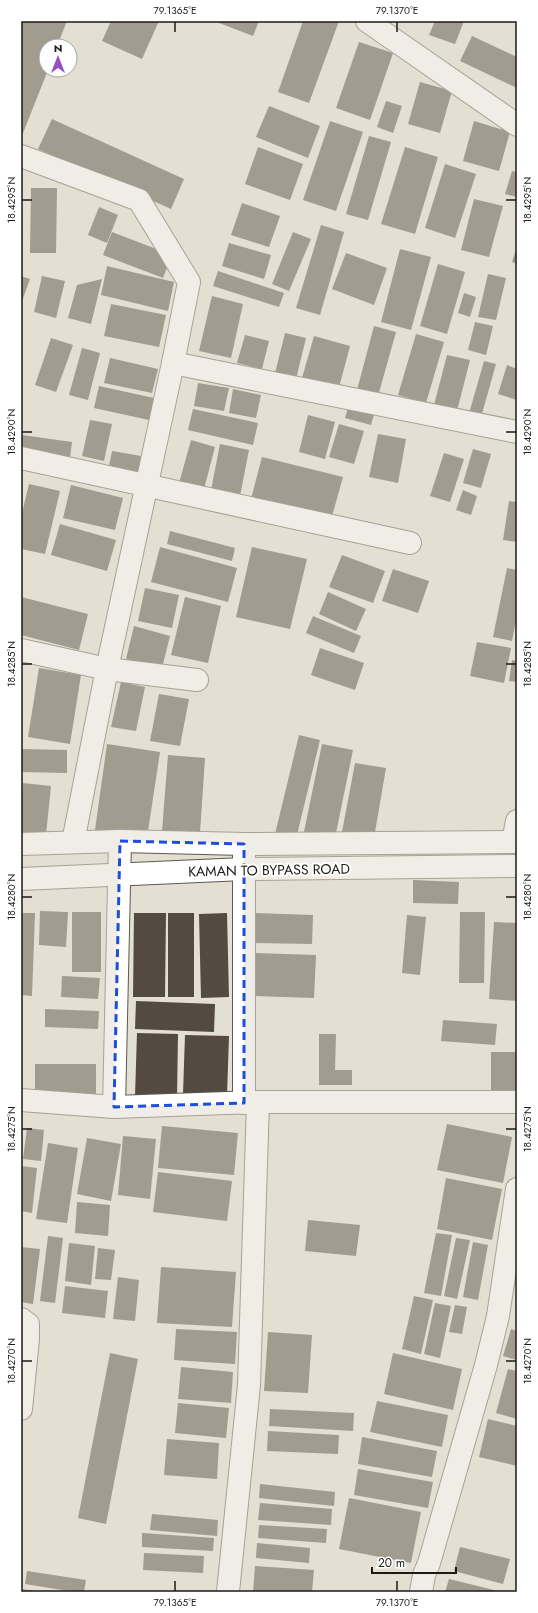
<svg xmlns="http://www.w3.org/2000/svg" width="538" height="1613" font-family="Jost,sans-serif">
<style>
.building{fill:#534a42}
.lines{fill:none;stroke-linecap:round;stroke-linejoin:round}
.minor-casing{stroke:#5c594e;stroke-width:24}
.minor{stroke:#fff;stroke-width:22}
.marked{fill:none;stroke:#1d4ed8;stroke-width:3;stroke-dasharray:8 5;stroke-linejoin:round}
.ticks{fill:none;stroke:#1b1a15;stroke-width:1.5}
.labels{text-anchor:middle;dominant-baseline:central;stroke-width:4;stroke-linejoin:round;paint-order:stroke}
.street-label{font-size:14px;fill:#1b1a15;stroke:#fff}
.neatline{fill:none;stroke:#1b1a15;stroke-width:1.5}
.ticks-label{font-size:10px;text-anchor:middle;fill:#1b1a15}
</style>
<rect width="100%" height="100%" fill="#e3dfd2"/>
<g class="building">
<path d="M21,21H67L57,46H46V70H48L21,138Z"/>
<path d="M111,21H159L142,59L102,41Z"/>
<path d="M214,21H259L253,36Z"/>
<path d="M303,21H339L309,103L278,92Z"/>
<path d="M435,21H464L455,44L429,35Z"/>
<path d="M472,36L517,57V88L460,61Z"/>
<path d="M359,42L393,53L370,120L336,108Z"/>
<path d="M420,82L452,91L440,133L408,124Z"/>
<path d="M386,101L402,106L393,133L377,127Z"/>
<path d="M269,106L320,126L308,158L256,137Z"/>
<path d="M52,119L184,179L171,209L38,149Z"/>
<path d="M330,121L363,132L336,211L303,200Z"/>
<path d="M474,121L510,132L499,171L463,161Z"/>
<path d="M369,136L391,142L368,220L346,214Z"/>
<path d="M258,147L303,164L290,200L245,184Z"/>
<path d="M405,147L438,157L415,234L381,224Z"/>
<path d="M445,164L476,174L455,238L425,228Z"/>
<path d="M512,171L517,172V197L505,194Z"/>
<path d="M31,188H57L56,253H30Z"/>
<path d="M474,199L503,206L489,257L461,250Z"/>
<path d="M242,203L280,216L269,247L231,235Z"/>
<path d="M99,207L118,215L107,243L88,235Z"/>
<path d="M321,225L344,232L320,315L296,308Z"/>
<path d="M112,232L172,255L163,278L103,255Z"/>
<path d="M293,232L311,239L289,291L272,284Z"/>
<path d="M229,243L271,255L264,279L222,266Z"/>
<path d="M517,247V264L512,262Z"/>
<path d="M400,249L431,257L411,330L381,322Z"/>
<path d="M346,253L387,268L374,305L332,289Z"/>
<path d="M438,264L465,272L447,334L420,326Z"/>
<path d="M107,266L174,282L168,311L101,295Z"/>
<path d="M218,271L284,293L279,307L213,286Z"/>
<path d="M488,274L506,278L496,320L478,317Z"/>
<path d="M21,276L30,279L21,304Z"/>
<path d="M42,276L65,281L56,318L34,312Z"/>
<path d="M102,279L91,324L68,318L77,285Z"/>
<path d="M464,293L476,297L470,317L458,313Z"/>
<path d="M212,296L243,304L231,358L199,351Z"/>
<path d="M111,304L166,315L159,347L104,336Z"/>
<path d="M475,322L493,326L486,355L468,350Z"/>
<path d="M374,326L396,332L378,396L357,390Z"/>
<path d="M285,333L306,338L295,383L274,377Z"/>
<path d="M416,334L444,342L426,403L398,395Z"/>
<path d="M245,335L269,341L262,369L237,363Z"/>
<path d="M314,336L350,346L337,395L300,385Z"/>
<path d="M51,338L73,345L56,392L35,385Z"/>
<path d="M82,348L100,353L88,400L69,395Z"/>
<path d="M447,355L470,360L457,411L434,405Z"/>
<path d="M110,358L158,369L152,393L104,383Z"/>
<path d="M484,361L496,364L480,421L468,417Z"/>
<path d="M507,365L517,369V400L498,394Z"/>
<path d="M198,383L229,388L224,411L194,406Z"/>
<path d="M99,386L154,398L149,420L94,408Z"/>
<path d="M233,389L261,395L256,418L229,413Z"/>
<path d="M349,404L375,411L371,425L345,418Z"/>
<path d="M193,409L258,423L253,445L188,430Z"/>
<path d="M308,415L335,422L325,459L299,452Z"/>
<path d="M90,420L112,424L104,461L82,456Z"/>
<path d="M339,424L364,431L354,464L329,457Z"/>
<path d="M378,434L406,439L398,483L369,477Z"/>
<path d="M22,435L72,442L70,458L21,450Z"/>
<path d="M191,440L215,447L203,493L178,487Z"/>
<path d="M220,444L249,450L240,496L211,490Z"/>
<path d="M473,449L491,454L481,488L463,483Z"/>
<path d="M112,451L141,456L138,476L108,471Z"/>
<path d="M444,453L464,459L450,502L430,496Z"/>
<path d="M262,457L343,477L331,520L251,499Z"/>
<path d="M29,484L60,491L45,554L21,549V517Z"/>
<path d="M71,485L123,498L115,530L63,518Z"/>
<path d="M463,490L477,496L471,515L456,510Z"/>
<path d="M509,501L517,502V542L503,540Z"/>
<path d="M60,524L116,540L107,571L51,555Z"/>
<path d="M170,531L235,548L232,561L167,544Z"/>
<path d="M160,547L237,568L228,602L151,582Z"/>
<path d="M252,547L307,559L290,629L236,617Z"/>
<path d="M342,555L385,571L373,603L329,587Z"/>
<path d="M507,568L517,570V616L512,641L493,637Z"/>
<path d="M393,569L429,581L418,613L382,601Z"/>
<path d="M145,588L179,595L172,628L138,621Z"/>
<path d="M328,592L366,609L356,631L319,614Z"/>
<path d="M21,597L88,614L79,650L21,635Z"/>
<path d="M185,597L221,606L208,663L171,655Z"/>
<path d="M313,616L361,636L354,653L306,633Z"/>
<path d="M134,626L170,636L162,668L126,659Z"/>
<path d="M477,642L511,648L504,683L470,676Z"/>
<path d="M320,648L364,663L355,690L311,675Z"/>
<path d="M512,660L517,661V682L509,681Z"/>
<path d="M39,668L81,675L70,744L28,737Z"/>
<path d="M121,682L145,687L136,731L111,727Z"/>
<path d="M159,694L189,699L180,746L150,741Z"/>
<path d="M299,735L320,740L296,839L275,834Z"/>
<path d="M107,744L160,752L147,838L95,830Z"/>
<path d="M322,744L353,750L335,838L304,832Z"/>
<path d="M21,749L67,750V773L21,772Z"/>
<path d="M168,755L205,758L200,833L162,831Z"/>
<path d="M355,763L386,768L374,838L342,832Z"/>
<path d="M23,783L51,786L46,835L21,833V803Z"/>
<path d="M413,880L459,882L458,904L413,903Z"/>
<path d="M40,911L68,912L66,947L39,945Z"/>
<rect x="72" y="912" width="29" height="60"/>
<path d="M460,912H485L484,983H459Z"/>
<path d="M21,913H35L32,996L21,995Z"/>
<path d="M134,913H166L165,997H133Z"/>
<rect x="168" y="913" width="26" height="84"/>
<path d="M227,913L229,997L201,998L199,914Z"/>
<path d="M255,913L313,915L312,944L255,943Z"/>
<path d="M407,915L426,917L420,975L402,973Z"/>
<path d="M494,922L517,923V1001L489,999Z"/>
<path d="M255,953L316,955L314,998L253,996Z"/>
<path d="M62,976L100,978L98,999L61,997Z"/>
<path d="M136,1001L215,1004L214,1032L135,1029Z"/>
<path d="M45,1009L99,1011L98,1029L45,1027Z"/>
<path d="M443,1020L497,1024L495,1045L441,1041Z"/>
<path d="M137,1033L178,1034L177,1097L135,1096Z"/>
<path d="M319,1034H336L335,1070H352V1085H319Z"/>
<path d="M185,1035L229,1036L227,1095L183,1094Z"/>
<rect x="491" y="1052" width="26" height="45"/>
<path d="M35,1064H96V1095L35,1096Z"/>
<path d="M447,1124L512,1137L503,1183L437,1170Z"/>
<path d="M162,1126L238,1133L234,1175L158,1168Z"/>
<path d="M27,1128L44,1130L41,1161L23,1159Z"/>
<path d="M123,1136L156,1139L150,1199L118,1195Z"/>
<path d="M87,1138L121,1144L111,1201L77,1194Z"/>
<path d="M48,1143L78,1148L67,1223L36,1219Z"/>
<path d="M21,1166L37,1168L32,1213L21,1211Z"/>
<path d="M158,1172L232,1181L227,1221L153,1212Z"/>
<path d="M446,1178L502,1189L492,1240L437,1229Z"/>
<path d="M77,1202L110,1205L108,1236L75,1233Z"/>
<path d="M308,1220L360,1225L356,1256L305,1251Z"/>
<path d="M436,1233L452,1235L441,1296L424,1293Z"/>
<path d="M48,1236L63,1238L55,1303L40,1301Z"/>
<path d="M456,1238L470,1240L457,1299L444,1296Z"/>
<path d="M473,1242L488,1245L478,1300L463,1297Z"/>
<path d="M69,1243L95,1246L91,1285L65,1281Z"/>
<path d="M21,1247L40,1249L33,1304L21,1302Z"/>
<path d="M98,1248L115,1250L111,1280L95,1279Z"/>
<path d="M161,1267L236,1272L232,1327L157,1323Z"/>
<path d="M118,1277L139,1280L135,1321L113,1319Z"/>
<path d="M65,1286L108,1291L105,1318L62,1313Z"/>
<path d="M414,1296L433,1300L421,1354L402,1349Z"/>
<path d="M435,1303L451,1306L440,1358L424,1354Z"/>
<path d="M455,1305L467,1307L462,1334L449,1332Z"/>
<path d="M176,1329L237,1332L235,1364L174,1360Z"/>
<path d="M511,1329L517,1331V1360L503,1356Z"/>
<path d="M268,1332L312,1335L308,1393L264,1391Z"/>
<path d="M110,1353L138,1359L106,1524L78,1518Z"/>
<path d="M393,1353L462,1369L453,1410L384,1394Z"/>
<path d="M181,1367L233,1372L231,1403L178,1399Z"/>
<path d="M508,1369L517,1371V1419L496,1413Z"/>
<path d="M377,1401L448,1415L442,1447L370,1432Z"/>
<path d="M178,1403L229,1408L226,1438L175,1433Z"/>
<path d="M270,1409L354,1413L353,1431L269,1426Z"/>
<path d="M488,1419L517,1426V1466L479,1457Z"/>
<path d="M268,1431L339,1435L338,1454L267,1451Z"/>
<path d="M362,1437L437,1451L432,1477L358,1464Z"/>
<path d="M167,1439L219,1443L217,1479L164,1475Z"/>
<path d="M358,1469L433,1482L428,1508L354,1495Z"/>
<path d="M260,1484L335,1492L334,1506L259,1498Z"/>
<path d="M349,1498L421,1512L411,1563L339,1549Z"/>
<path d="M260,1503L332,1509L331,1525L258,1520Z"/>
<path d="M152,1514L218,1520L217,1536L150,1530Z"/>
<path d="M259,1525L327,1529L326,1543L258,1538Z"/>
<path d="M142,1533L214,1538L213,1551L142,1547Z"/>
<path d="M257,1543L310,1548L309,1563L256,1558Z"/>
<path d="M460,1547L510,1559L503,1584L454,1571Z"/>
<path d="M144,1553L204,1556L203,1573L143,1570Z"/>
<path d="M255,1566L314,1570L312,1592H253Z"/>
<path d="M27,1571L86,1580L84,1592H74L25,1584Z"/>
<path d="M449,1579L498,1591V1592H445Z"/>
<path d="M22,1589L34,1591V1592H22Z"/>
</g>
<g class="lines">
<g class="minor-casing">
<g id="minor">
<path d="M367,21L517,125"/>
<path d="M21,156L139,200L189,282L173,363L107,669L73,842"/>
<path d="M173,363L517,432"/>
<path d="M21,458L410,543"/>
<path d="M21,650L107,669L197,680"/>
<path d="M513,842L517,821"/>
<path d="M21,844L120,841L244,844L517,842"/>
<path d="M244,855V1103"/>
<path d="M21,879L244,869L517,866"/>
<path d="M21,1100L114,1107L258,1102H517"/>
<path d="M114,1107L120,841"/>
<path d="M21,1319L28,1324V1339L21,1409"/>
<path d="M228,1592L249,1385L258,1102"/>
<path d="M421,1592L424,1575L429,1563L486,1365L498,1316L517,1189"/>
</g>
</g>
<use href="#minor" class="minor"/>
</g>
<path d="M0 0H538V1613H0ZM120,841L244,844V1103L114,1107Z" fill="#e3dfd2" fill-opacity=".55" fill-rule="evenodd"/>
<path class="marked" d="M120,841L244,844V1103L114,1107Z"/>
<path class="ticks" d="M175,22V32M397,22V32M22,200H32M506,200H516M22,432H32M506,432H516M22,664H32M506,664H516M22,897H32M506,897H516M22,1129H32M506,1129H516M22,1361H32M506,1361H516M175,1581V1591M397,1581V1591"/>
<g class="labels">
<g class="street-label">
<text transform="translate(269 870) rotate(-1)">KAMAN TO BYPASS ROAD</text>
</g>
</g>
<rect width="538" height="1613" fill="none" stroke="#ffffff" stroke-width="44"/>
<g transform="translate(58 58)"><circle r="19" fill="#ffffff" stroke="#a4a3a1"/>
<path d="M0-3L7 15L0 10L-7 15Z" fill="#924ec2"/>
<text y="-6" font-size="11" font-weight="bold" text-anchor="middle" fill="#1b1a15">N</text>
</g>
<path d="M372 1567v6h84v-6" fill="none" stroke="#1b1a15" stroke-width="2"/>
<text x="378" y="1567" font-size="12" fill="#1b1a15" stroke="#ffffff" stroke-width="3" paint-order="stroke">20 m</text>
<rect x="22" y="22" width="494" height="1569" class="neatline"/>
<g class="ticks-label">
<text x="175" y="14">79.1365°E</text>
<text x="397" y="14">79.1370°E</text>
<text transform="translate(11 200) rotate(-90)" y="4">18.4295°N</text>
<text transform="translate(527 200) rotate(-90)" y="4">18.4295°N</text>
<text transform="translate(11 432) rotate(-90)" y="4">18.4290°N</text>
<text transform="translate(527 432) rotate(-90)" y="4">18.4290°N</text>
<text transform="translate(11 664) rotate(-90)" y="4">18.4285°N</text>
<text transform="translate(527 664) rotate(-90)" y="4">18.4285°N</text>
<text transform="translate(11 897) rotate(-90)" y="4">18.4280°N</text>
<text transform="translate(527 897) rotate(-90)" y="4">18.4280°N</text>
<text transform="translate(11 1129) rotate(-90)" y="4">18.4275°N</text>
<text transform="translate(527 1129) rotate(-90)" y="4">18.4275°N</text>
<text transform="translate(11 1361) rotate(-90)" y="4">18.4270°N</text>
<text transform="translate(527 1361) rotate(-90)" y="4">18.4270°N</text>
<text x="175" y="1606">79.1365°E</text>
<text x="397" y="1606">79.1370°E</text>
</g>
</svg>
